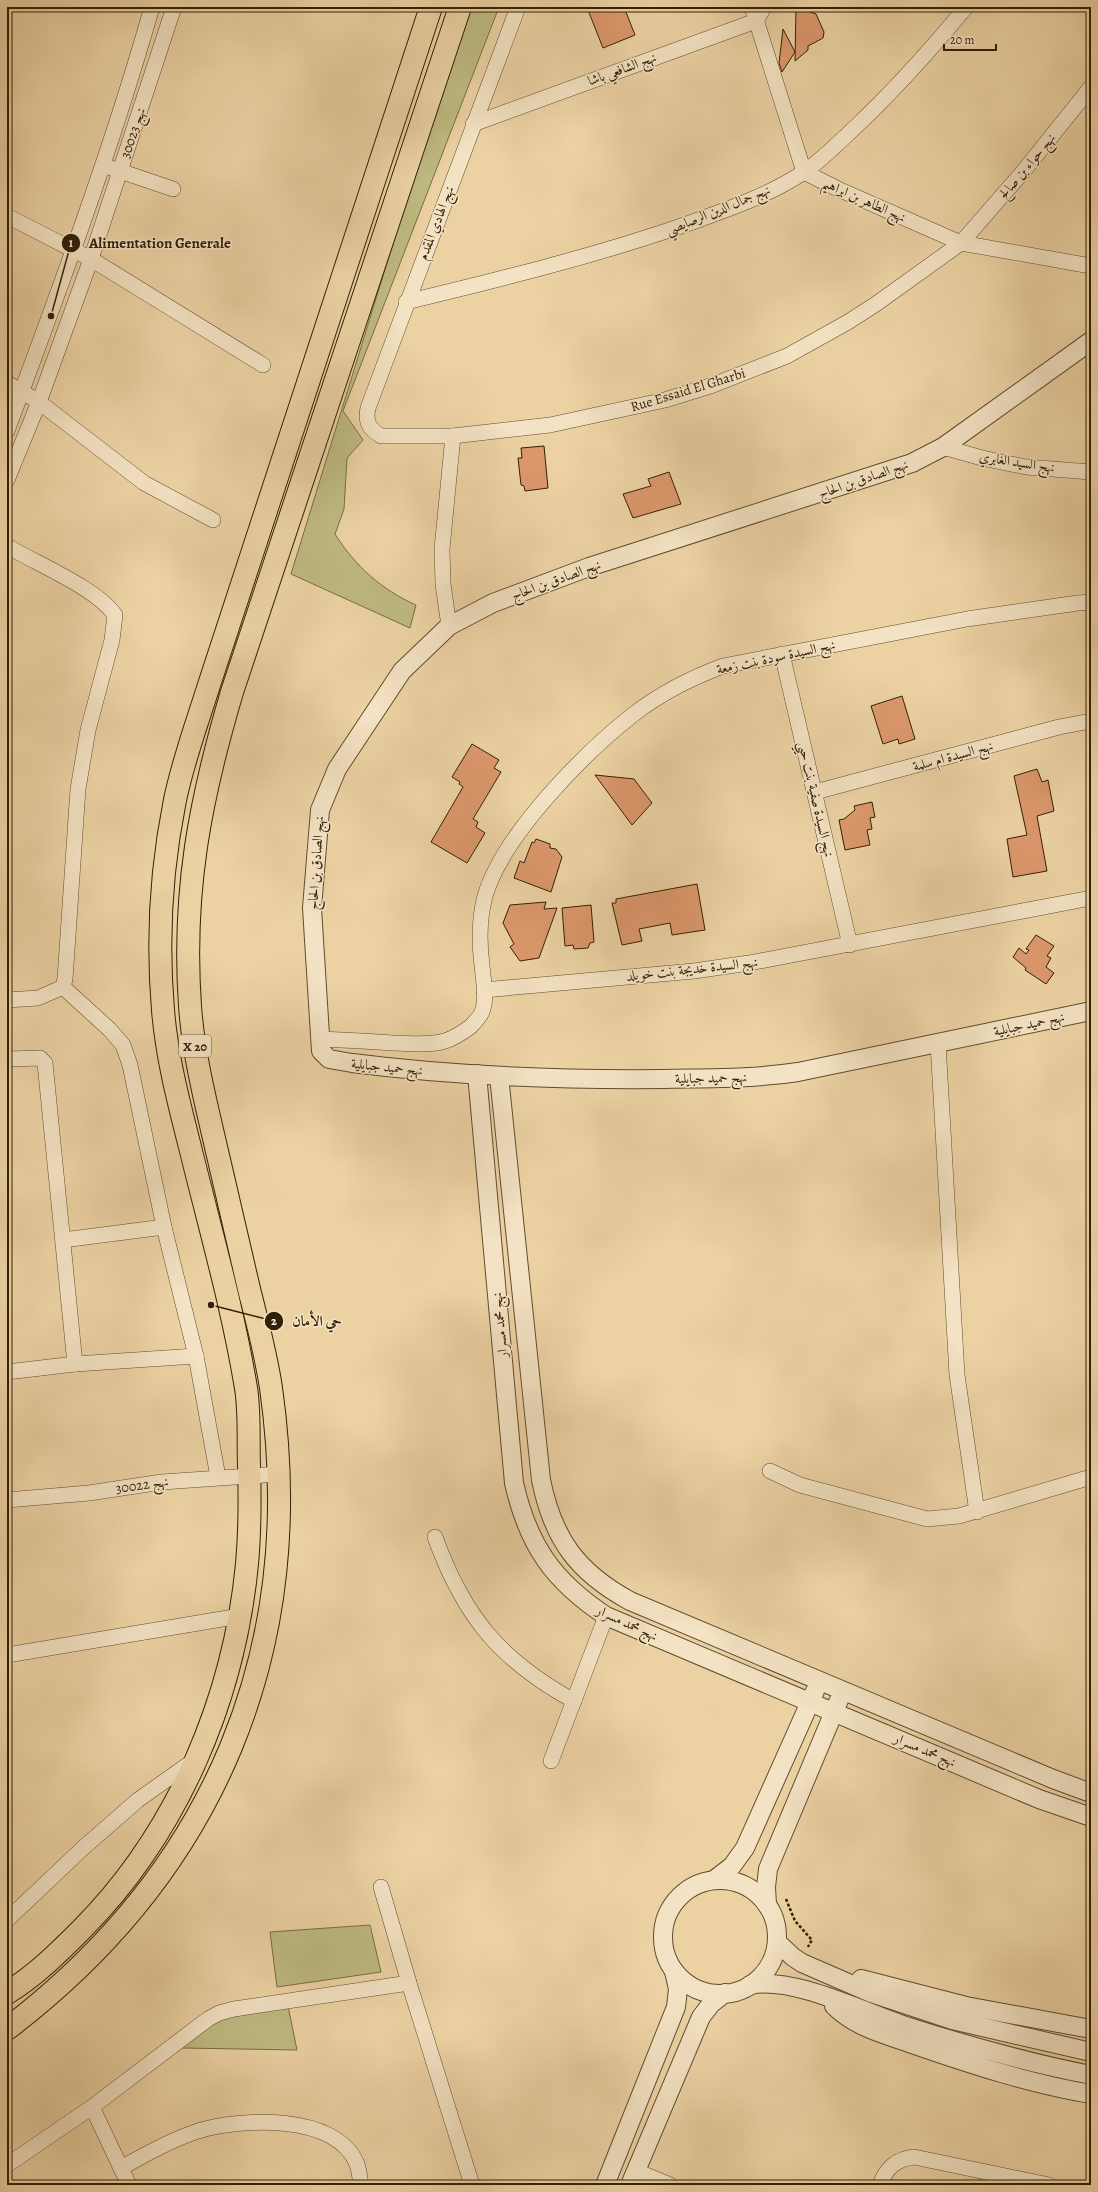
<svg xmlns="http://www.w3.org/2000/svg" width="1098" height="2192" font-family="Alegreya,Amiri,serif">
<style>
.green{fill:#beba81;stroke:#786d44}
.building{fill:#dc986c;stroke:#322007}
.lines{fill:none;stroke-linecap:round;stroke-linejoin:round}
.minor-casing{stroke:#604c2e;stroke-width:16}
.tertiary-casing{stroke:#604c2e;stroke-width:20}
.trunk-casing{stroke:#322007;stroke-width:24}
.path{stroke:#322007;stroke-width:2.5;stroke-dasharray:3 2;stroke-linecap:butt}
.minor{stroke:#f3e2c3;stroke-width:15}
.tertiary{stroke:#f3e2c3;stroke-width:18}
.trunk{stroke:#ecd2a3;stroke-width:22}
.labels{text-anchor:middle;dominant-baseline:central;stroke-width:3;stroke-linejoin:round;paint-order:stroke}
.shield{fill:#f3e2c3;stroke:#6c5a3f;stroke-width:1}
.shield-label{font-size:13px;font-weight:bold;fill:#322007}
.street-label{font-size:14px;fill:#322007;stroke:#f3e2c3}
.leader{fill:none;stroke:#322007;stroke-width:1.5}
.callout-dot{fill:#322007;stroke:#f3e2c3;stroke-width:1.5}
.mark-label{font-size:12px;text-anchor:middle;font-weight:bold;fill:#fff}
.callout-label{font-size:15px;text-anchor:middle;font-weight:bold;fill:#322007;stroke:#f3e2c3;stroke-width:3;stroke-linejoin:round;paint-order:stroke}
</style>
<rect width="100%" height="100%" fill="#ecd2a3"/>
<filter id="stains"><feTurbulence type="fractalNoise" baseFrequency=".005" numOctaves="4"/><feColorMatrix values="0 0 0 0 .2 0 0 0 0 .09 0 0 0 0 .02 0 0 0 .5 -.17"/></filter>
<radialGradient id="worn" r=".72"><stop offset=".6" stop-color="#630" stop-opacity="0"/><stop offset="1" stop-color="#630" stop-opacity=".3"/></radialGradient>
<g class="green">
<path d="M469,7H499L343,411L363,440L347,458L344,509L335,534C355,566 382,590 416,605L410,628L291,574L416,169Z"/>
<path d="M370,1925L381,1972L277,1987L270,1932Z"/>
<path d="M288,2006L297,2050L182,2048L212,2018Z"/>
</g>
<g class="building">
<path d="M595,7H624L635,35L603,48L588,10Z"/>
<path d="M796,7L816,14L824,32L823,38L808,46V50L795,61Z"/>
<path d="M783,29L795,52L782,72L779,63Z"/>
<path d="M544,446L548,488L525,491L524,486L521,485L518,458H522L521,448Z"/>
<path d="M669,472L681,504L633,518L623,494L651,486L648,479Z"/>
<path d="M902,696L915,739L899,744L898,739L883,744L871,706Z"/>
<path d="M472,744L499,760L494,768L501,772L473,819L478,822L476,827L485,833L467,863L431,842L463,787L459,784L460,782L452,777Z"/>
<path d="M1037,769L1042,782L1048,780L1054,811L1037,816L1047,871L1013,877L1007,839L1027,835L1014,776Z"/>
<path d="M595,775L634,779L652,803L632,825Z"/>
<path d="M872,802L875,817L870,818L872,829L867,830L870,845L845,850L839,820L844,819L855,810L854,806Z"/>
<path d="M536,839L550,844V848L556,849L562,857L551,892L514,878L520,861L524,863L532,842L534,843Z"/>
<path d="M697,884L705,930L672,935L670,923L639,929L642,941L622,945L612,903H616V899Z"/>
<path d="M546,902L544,909L557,908L539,958L520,961L510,947L514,944L503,923L510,905Z"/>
<path d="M591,905L594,942L590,943L588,948L574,949L573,945L565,946L562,908Z"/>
<path d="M1036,935L1054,946L1047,956L1051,958L1046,967L1054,973L1046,984L1025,970L1026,968L1013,957L1019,948L1026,954L1029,950L1026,949Z"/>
</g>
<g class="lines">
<g class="minor-casing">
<g id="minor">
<path d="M518,7L368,408C365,422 369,429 381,436H453L550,425L665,400L713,385L787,356L848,322L876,304L961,243L1022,173L1091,87"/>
<path d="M752,7L804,172L838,189L961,243L1091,266"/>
<path d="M473,124L756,21L764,7"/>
<path d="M111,168L173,189"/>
<path d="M7,216L91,259L263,365"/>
<path d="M406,302C501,279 595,256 687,224C726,210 768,196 804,172C819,162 834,147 848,134C891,94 929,52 966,7"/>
<path d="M7,383L39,402L144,483L213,520"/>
<path d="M7,431C59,291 111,151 152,7"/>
<path d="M943,447L982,458L1026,467L1091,472"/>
<path d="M7,480L39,402L91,259L174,7"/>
<path d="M7,546C37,564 96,588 115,615L112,640L88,730L78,789L65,979L63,987L38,998L7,1000"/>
<path d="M449,626L443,584L442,549L453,436"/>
<path d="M782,654L850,945"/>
<path d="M815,792L1059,727L1091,721"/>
<path d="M63,987L109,1029L123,1045L130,1065L164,1227L196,1356L218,1477"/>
<path d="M484,990L694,971L749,963L1091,898"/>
<path d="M319,1039C343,1040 367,1041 392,1043C408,1043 429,1046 445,1041C454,1038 462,1033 470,1027C474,1023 482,1015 483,1009C487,996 483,979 482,965C479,942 479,919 485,896C503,835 584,753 634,714C661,693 691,678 723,666L967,619L1078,603L1091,602"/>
<path d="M938,1043L957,1375L977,1512"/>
<path d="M7,1059L40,1058L45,1063L75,1364"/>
<path d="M63,1240L164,1227"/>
<path d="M7,1372L75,1364L196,1356"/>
<path d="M770,1471L800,1485L927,1519L959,1516L1091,1477"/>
<path d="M7,1500L89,1493L162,1482L278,1474"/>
<path d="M435,1537C464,1617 500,1660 574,1701"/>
<path d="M7,1655L240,1616"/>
<path d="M551,1761L606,1616"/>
<path d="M381,1887L409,1983L472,2185"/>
<path d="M7,1920L83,1848L138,1800L193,1761"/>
<path d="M92,2107L129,2185"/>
<path d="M7,2165L92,2107L208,2019L219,2013L234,2009L409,1983"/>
<path d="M121,2168C146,2154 171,2140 198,2131C241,2118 336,2113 357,2164C359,2170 360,2178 361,2185"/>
<path d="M636,2171L670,2185"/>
<path d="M880,2185C886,2168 896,2159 914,2157L1049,2185"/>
</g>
</g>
<g class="tertiary-casing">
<g id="tertiary">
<path d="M1091,341L943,447L912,463L589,567L493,603L449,626L402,671L337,769L320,810L312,908L321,1051L329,1059L352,1063C455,1076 559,1080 663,1079C708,1078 753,1079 798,1072L1091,1011"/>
<path d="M477,1074L514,1483C528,1545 553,1581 606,1616L1039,1799L1091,1817"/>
<path d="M499,1076L541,1480C553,1539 577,1572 630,1601L1053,1779L1091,1793"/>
<path d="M714,1880L732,1866L745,1848L815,1691"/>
<circle cx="720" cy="1937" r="57"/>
<path d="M767,1905L766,1887L768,1869L839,1700"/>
<path d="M777,1942L793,1957L802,1963L871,1993L952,2020L1091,2052"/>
<path d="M861,1979L966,2006L1091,2029"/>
<path d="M750,1985C794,1976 865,2013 909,2027C969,2046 1029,2063 1091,2075"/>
<path d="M834,2006C856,2028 887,2035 915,2045C973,2065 1031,2084 1091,2094"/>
<path d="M605,2185L676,2007L678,1989L674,1971"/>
<path d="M630,2185L701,2017L711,2004L725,1993"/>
</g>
</g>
<g class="trunk-casing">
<g id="trunk">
<path d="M7,1993C35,1976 59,1952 82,1929C178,1832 234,1699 247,1564C250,1531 250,1498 249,1465C248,1440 250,1413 246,1388C233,1309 211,1232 192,1155C180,1107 167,1060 163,1010C157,940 161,869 175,800C183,761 197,723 209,685L431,7"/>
<path d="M7,2029C216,1870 308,1648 271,1388C266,1354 257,1321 249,1289C237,1237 225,1185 213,1134C203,1091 193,1049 190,1006C182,892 200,800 232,692L460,7"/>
</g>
</g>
<path class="path" d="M786,1899L795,1921L812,1940L808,1947"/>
<use href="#minor" class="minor"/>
<use href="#tertiary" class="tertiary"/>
<use href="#trunk" class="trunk"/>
</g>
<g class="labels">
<rect class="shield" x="179" y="1035" width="32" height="22" rx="3"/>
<g class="shield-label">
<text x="195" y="1046">X 20</text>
</g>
<g class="street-label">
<text transform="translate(622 69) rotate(-20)">نهج الشافعي باشا</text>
<text transform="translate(133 133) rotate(-71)">نهج 30023</text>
<text transform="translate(1027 166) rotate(-50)">نهج حواء بن صالح</text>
<text transform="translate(864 200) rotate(24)">نهج الطاهر بن ابراهيم</text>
<text transform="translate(718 210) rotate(-22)">نهج جمال الدين الرصايصي</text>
<text transform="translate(436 223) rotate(-69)">نهج الهادي المقدم</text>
<text transform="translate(688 390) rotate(-17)">Rue Essaid El Gharbi</text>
<text transform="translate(1017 462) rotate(9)">نهج السيد الغابري</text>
<text transform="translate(863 479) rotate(-19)">نهج الصادق بن الحاج</text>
<text transform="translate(556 580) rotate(-20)">نهج الصادق بن الحاج</text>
<text transform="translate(776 657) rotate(-12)">نهج السيدة سودة بنت زمعة</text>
<text transform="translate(953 756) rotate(-15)">نهج السيدة ام سلمة</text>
<text transform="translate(816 799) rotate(77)">نهج السيدة صفية بنت حيي</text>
<text transform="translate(316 863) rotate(-86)">نهج الصادق بن الحاج</text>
<text transform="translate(692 969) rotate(-6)">نهج السيدة خديجة بنت خويلد</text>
<text transform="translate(1029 1024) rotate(-12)">نهج حميد جبايلية</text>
<text transform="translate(387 1067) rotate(6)">نهج حميد جبايلية</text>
<text transform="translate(711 1078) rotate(-1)">نهج حميد جبايلية</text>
<text transform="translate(500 1325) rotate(-95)">نهج محمد مسرار</text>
<text transform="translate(142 1485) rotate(-8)">نهج 30022</text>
<text transform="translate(627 1623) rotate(25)">نهج محمد مسرار</text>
<text transform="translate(925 1750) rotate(23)">نهج محمد مسرار</text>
</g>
</g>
<path class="leader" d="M51 316L71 243M211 1305L274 1321"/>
<g class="callout-dot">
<circle cx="51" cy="316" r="4"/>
<circle cx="211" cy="1305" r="4"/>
<circle cx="71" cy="243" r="10"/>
<circle cx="274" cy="1321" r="10"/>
</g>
<g class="mark-label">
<text x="71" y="247">1</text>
<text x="274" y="1325">2</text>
</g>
<g class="callout-label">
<text x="160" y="248">Alimentation Generale</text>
<text x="317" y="1326">حي الأمان</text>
</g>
<rect width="1098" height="2192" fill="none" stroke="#ecd2a3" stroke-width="24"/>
<rect x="8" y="8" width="1082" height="2176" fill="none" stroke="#322007" stroke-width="2"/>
<rect x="12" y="12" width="1074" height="2168" fill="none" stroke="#322007"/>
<path d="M944 44v6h52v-6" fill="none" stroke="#322007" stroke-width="2"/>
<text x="950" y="44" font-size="12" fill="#322007" stroke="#f3e2c3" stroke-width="3" paint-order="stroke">20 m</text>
<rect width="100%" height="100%" filter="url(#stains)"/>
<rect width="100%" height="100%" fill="url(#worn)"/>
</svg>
